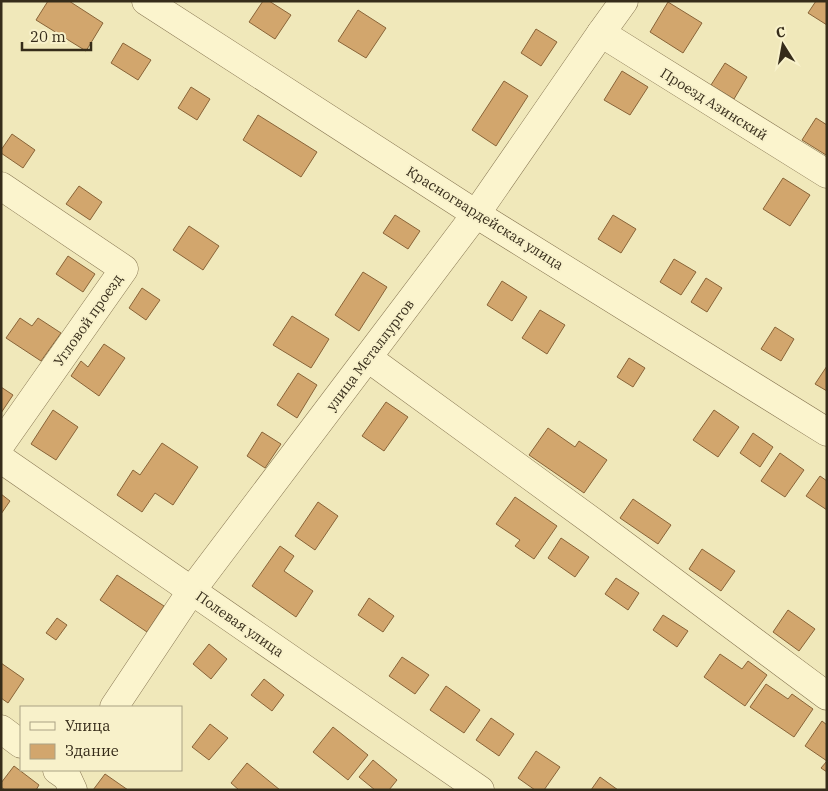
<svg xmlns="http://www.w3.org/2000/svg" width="828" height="791" font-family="'IBM Plex Serif',serif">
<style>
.building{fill:#d2a66d;stroke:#896438}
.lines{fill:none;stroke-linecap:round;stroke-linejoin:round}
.street-casing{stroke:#887753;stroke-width:29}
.street{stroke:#fbf4cd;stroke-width:28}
.labels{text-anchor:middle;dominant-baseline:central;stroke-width:4;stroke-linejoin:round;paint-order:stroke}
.street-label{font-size:14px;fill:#362c1a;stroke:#f8f1ca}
</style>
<rect width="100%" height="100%" fill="#f0e8ba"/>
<g class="building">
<path d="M48,1H69L103,23L86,51L36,20Z"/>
<path d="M263,1H269L291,15L275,39L249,22Z"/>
<path d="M816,1H827V25L808,13Z"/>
<path d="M668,2L702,23L683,53L650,32Z"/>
<path d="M358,10L386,28L366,58L338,41Z"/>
<path d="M536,29L557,42L541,66L521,53Z"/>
<path d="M123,43L151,60L138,80L111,63Z"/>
<path d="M725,63L747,77L734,99L711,85Z"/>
<path d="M622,71L648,87L630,115L604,100Z"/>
<path d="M504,81L528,96L496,146L472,130Z"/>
<path d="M191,87L210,99L197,120L178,108Z"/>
<path d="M258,115L317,152L301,177L243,140Z"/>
<path d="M816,118L827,125V153L826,155L802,140Z"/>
<path d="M12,134L35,150L23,168L1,153V150Z"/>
<path d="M783,178L810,195L790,226L763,209Z"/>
<path d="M79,186L102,202L90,220L66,204Z"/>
<path d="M395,215L420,231L408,249L383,233Z"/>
<path d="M613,215L636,229L621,253L598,239Z"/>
<path d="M189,226L219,246L203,270L173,250Z"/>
<path d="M68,256L95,274L83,292L56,274Z"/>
<path d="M674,259L696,272L681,295L660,282Z"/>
<path d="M363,272L387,287L359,331L335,315Z"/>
<path d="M706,278L722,288L707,312L691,302Z"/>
<path d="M502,281L527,297L512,321L487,305Z"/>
<path d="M142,288L160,300L146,320L129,308Z"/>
<path d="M540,310L565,325L547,354L522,338Z"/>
<path d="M292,316L329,339L311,368L273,345Z"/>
<path d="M20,318L32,326L38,318L61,333L41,361L6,338Z"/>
<path d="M775,327L794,339L781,361L761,349Z"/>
<path d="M104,344L125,358L99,396L71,376L81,361L88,367Z"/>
<path d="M629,358L645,368L633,387L617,377Z"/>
<path d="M827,366V391L815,384Z"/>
<path d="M298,373L317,385L297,418L277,405Z"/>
<path d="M1,387L13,395L1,413Z"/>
<path d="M386,402L408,417L384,451L362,436Z"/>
<path d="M53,410L78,427L56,460L31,444Z"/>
<path d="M714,410L739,427L718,457L693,440Z"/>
<path d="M548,428L575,447L579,441L607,460L584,493L529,455Z"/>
<path d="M262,432L281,444L265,468L247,456Z"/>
<path d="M753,433L773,447L760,467L740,453Z"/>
<path d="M162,443L198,467L173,505L155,493L142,512L117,495L133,470L140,475Z"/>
<path d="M780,453L804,470L785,497L761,481Z"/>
<path d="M820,476L827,481V510L806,496Z"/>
<path d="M1,494L10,501L1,514Z"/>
<path d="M515,497L557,526L534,559L515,546L520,540L496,524Z"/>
<path d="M633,499L671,525L658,544L620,518Z"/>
<path d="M318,502L338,516L315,550L295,536Z"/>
<path d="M561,538L589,557L575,577L548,558Z"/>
<path d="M280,546L294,556L284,571L313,591L296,617L252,586Z"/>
<path d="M702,549L735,571L721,591L689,569Z"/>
<path d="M117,575L164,606L147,632L100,600Z"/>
<path d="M616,578L639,593L628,610L605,594Z"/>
<path d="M369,598L394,616L383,632L358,615Z"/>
<path d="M788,610L815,629L799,651L773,632Z"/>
<path d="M663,615L688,631L677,647L653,630Z"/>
<path d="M57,618L67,625L56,640L46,633Z"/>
<path d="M209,644L227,659L211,679L193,664Z"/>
<path d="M720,654L742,669L748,661L767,675L745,706L704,677Z"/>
<path d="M402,657L429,675L415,694L389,676Z"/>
<path d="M1,663L24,679L8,703L1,698Z"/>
<path d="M264,679L284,695L272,711L251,695Z"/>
<path d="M766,684L788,699L792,694L813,709L794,737L750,707Z"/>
<path d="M446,686L480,710L464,733L430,710Z"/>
<path d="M491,718L514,734L499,756L476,740Z"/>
<path d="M822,721L827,725V772L821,768L827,761L805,746Z"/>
<path d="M210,724L228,738L209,760L192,747Z"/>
<path d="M333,727L368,755L348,780L313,752Z"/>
<path d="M536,751L560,767L544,790H535L518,778Z"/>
<path d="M373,760L397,780L389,790H375L359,777Z"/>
<path d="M247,763L280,790H239L231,783Z"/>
<path d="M14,766L39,785L36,790H5L1,787V783Z"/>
<path d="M105,774L128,790H93Z"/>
<path d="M600,777L618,790H591Z"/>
</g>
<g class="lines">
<g class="street-casing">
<g id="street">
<path d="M146,1L476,214L827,432"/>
<path d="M601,33L827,174"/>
<path d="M1,186L124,269L1,444"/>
<path d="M368,358L596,524L827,696"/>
<path d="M1,459L480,790"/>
<path d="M114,707L192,590L476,214L601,33L624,1"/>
<path d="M1,729L21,744"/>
<path d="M57,770L67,777L73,790"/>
</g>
</g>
<use href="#street" class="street"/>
</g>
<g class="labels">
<g class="street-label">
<text transform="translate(714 104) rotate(32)">Проезд Азинский</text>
<text transform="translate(485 218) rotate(32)">Красногвардейская улица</text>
<text transform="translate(88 320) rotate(-55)">Угловой проезд</text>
<text transform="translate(370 355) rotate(-53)">улица Металлургов</text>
<text transform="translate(240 624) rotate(35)">Полевая улица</text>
</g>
</g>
<rect width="828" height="791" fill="none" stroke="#362c1a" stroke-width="5"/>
<rect x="20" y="706" width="162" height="65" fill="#f8f1ca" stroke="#aaa284"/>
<rect x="30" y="722" width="25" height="8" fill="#fbf4cd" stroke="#aaa284"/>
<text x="65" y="731" font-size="15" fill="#362c1a">Улица</text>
<rect x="30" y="744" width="25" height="15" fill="#d2a66d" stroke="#aaa284"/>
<text x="65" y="756" font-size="15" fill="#362c1a">Здание</text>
<g transform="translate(783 45) rotate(349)" stroke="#f8f1ca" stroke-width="4" paint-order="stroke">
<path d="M0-4L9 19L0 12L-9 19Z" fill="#362c1a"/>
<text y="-8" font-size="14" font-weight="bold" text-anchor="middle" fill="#362c1a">С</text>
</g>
<path d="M22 42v8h69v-8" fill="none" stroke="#362c1a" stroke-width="2.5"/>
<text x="30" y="42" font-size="15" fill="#362c1a" stroke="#f8f1ca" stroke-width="4" paint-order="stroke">20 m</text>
</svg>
